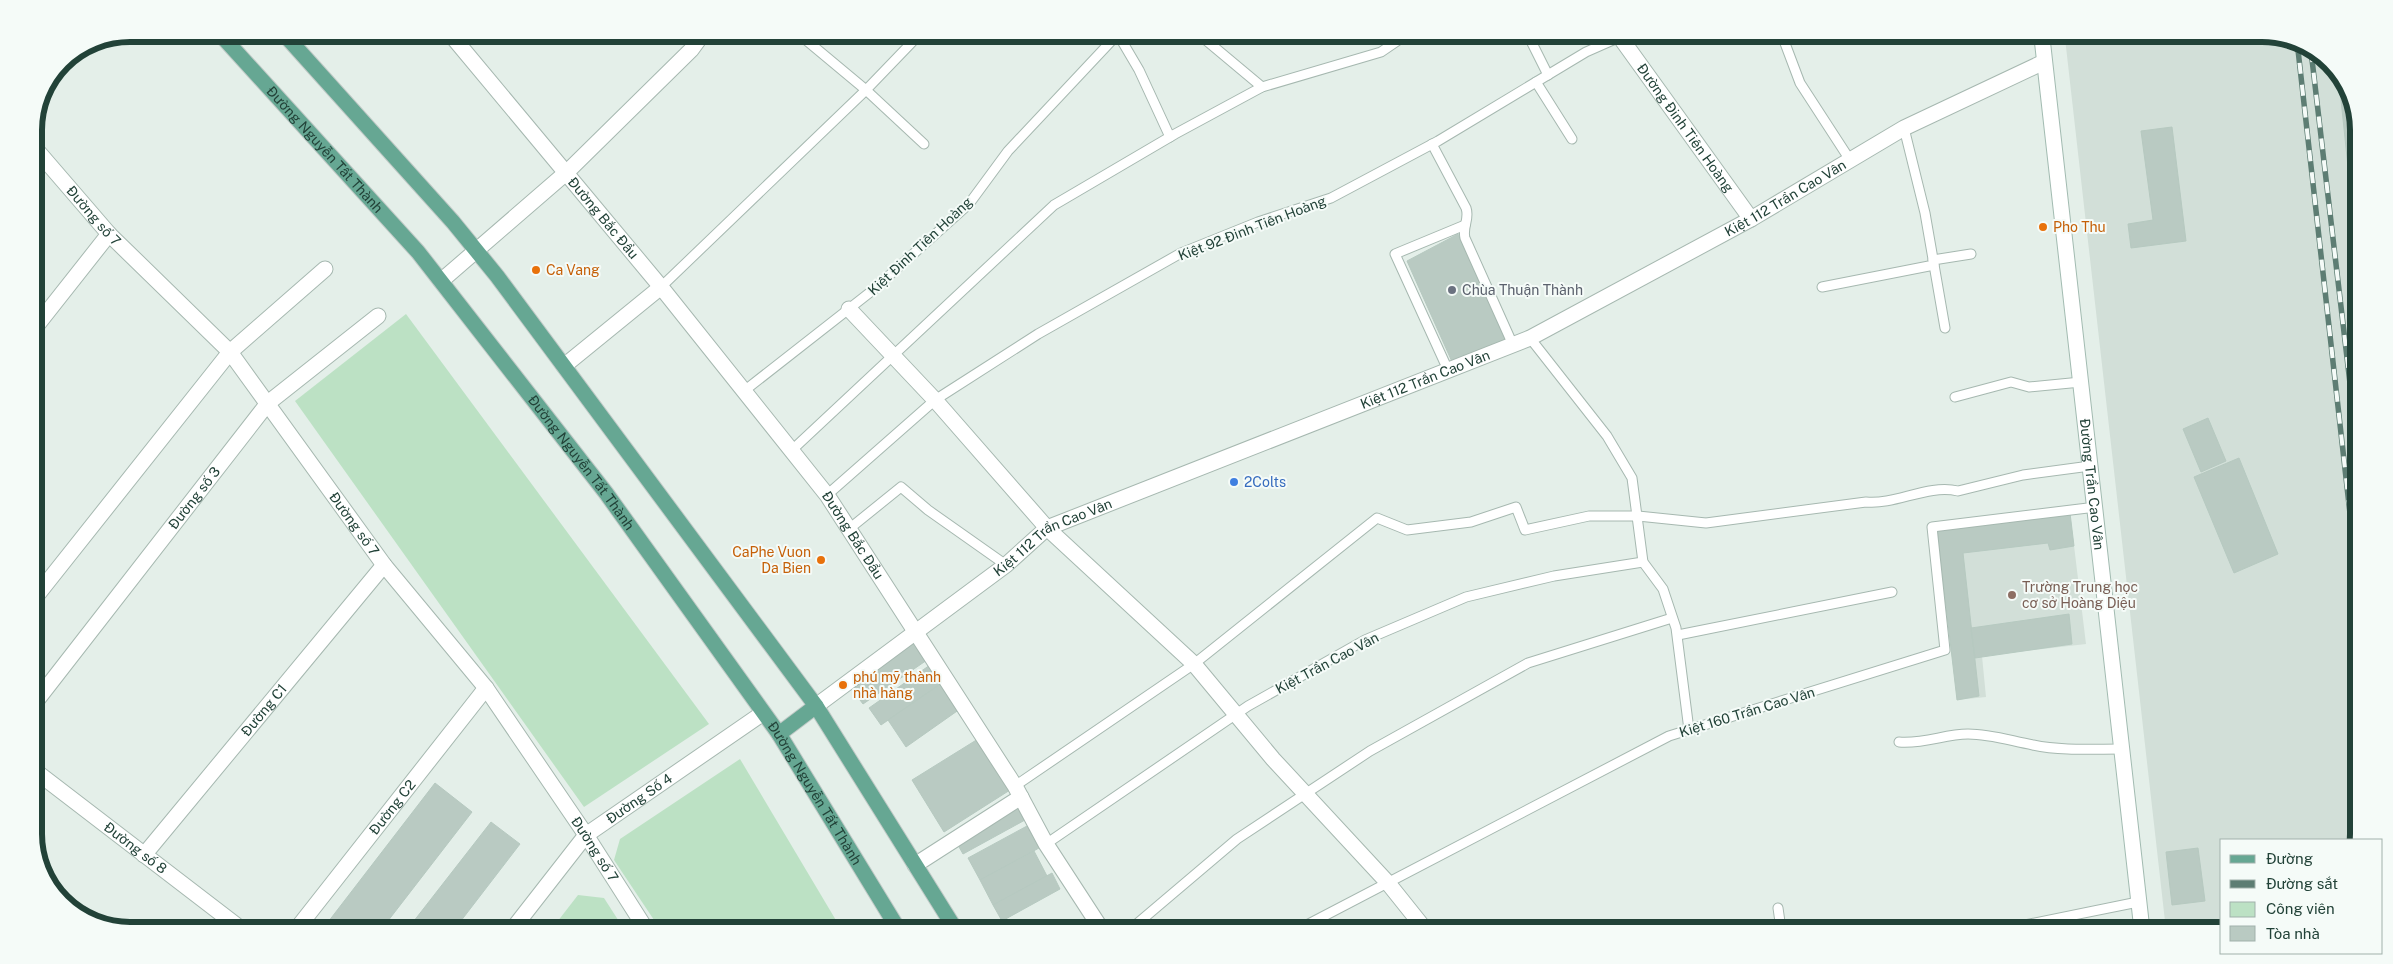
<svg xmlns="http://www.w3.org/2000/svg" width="2393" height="964" font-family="'Public Sans',sans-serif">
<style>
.built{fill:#d2dfd8}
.green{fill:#bce1c4}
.building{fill:#b9cac2;stroke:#b6c9c0}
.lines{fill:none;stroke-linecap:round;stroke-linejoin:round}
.lane-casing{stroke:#a6b8b0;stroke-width:11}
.street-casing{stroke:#a6b8b0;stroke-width:17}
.secondary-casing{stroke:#a2bbb1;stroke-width:17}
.primary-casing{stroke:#c1cac7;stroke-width:17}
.lane{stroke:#fff;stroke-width:9}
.street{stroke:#fff;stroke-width:15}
.secondary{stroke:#fff;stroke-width:15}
.primary{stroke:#66a793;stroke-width:15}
.rail-casing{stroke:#5d7d73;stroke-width:5.5}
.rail{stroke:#f5fbf8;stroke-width:4;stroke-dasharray:11;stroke-linecap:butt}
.food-dot{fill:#e8710a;stroke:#f5fbf8;stroke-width:2}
.worship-dot{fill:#6b7280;stroke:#f5fbf8;stroke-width:2}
.shop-dot{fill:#3f7fe0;stroke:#f5fbf8;stroke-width:2}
.education-dot{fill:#8d6e63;stroke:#f5fbf8;stroke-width:2}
.labels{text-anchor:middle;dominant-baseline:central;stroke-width:4;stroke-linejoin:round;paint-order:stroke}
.street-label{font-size:14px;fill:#224238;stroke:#f5fbf8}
.food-label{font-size:14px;fill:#c56008;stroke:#f5fbf8;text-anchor:start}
.worship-label{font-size:14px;fill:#5b616d;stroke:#f5fbf8;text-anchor:start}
.shop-label{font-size:14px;fill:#366cbe;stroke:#f5fbf8;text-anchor:start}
.education-label{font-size:14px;fill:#785e54;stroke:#f5fbf8;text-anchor:start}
.rim{fill:none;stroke:#224238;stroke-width:6}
</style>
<rect width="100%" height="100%" fill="#e4efe9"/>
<g class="built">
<path d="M2065,38L2294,39L2339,72L2359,124L2354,840H2222V930H2166Z"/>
<path d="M2070,513L2086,644L1982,656L1986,697L1957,700L1937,529Z"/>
</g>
<g class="green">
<path d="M406,314L709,724L584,807L295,401Z"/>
<path d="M740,759L840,927L658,926L614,860L620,839Z"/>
<path d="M578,895L604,898L622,926H554Z"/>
</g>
<g class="building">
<path d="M2338,71L2359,124L2358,263Z"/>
<path d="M2172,127L2186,241L2131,248L2128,224L2153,220L2141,131Z"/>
<path d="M1458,234L1507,343L1453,364L1407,261Z"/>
<path d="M2208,418L2226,461L2201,472L2183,429Z"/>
<path d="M2239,458L2278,554L2234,573L2194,477Z"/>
<path d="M2070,513L2074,546L2050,550L2048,543L1963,553L1979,696L1957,700L1937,529Z"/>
<path d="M2069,614L2072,644L1975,658L1971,628Z"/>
<path d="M914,641L927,660L863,704L854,692L857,690L853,684Z"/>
<path d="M930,665L942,683L881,725L869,708Z"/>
<path d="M942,683L960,709L906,747L888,720Z"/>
<path d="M978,739L1010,790L944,832L912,780Z"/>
<path d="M435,783L472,812L384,926H325Z"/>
<path d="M1016,804L1025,820L963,854L954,838Z"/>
<path d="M491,822L520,844L457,926H410Z"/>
<path d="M1027,826L1039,848L980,880L968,858Z"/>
<path d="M2198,848L2205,901L2172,905L2166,852Z"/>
<path d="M1034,851L1047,876L993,905L980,880Z"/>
<path d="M1052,873L1060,889L1002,921L993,905Z"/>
</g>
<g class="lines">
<g class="lane-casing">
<g id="lane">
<path d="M800,35L866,90L924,144"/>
<path d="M1119,36L1139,70L1170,137"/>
<path d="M1201,36L1262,87"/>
<path d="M1529,37L1548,75"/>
<path d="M1783,38L1800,83L1850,160"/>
<path d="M1536,82L1572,139"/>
<path d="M1904,128L1925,213L1945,328"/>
<path d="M1432,144L1466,208C1470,219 1462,227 1465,238L1513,345"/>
<path d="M1933,260L1971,254"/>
<path d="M661,287L866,90L918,36"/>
<path d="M1822,287L1934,265"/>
<path d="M1530,338L1607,436L1632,478L1643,562L1663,589L1676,628L1689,730"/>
<path d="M1448,370L1395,254L1465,225"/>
<path d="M744,391L873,290L969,204L1008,151L1116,36"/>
<path d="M1955,397L2011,382L2029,387L2081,382"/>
<path d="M791,451L1054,205L1175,134L1262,87L1381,52L1403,37"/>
<path d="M827,495L935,400L1038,334L1181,253L1258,222L1331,198L1438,141L1586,52L1620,37"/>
<path d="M849,529L901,487L928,510L1006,565"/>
<path d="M1678,635L1892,592"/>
<path d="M1899,742C1926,744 1944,734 1968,734C1991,734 2011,741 2033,745C2061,751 2092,749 2121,749"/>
<path d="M1015,786L1194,664L1377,518L1407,530L1471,522L1516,507L1525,530L1589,516H1638L1706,523L1866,502C1896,505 1927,484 1958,491L2023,475L2090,466"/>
<path d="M1046,844L1248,706L1365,640L1466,597L1554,576L1643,562"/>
<path d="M1778,908L1781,929"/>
<path d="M1132,928L1237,839L1370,751L1528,663L1672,618"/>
<path d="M1301,928L1669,736L1945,650L1932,527L2096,507"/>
<path d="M2000,930L2138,902"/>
</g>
</g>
<g class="street-casing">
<g id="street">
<path id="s1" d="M451,35L661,287L827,495L1015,786L1046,844L1100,927"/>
<path id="s2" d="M1620,37L1751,219"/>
<path id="s3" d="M34,147L109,234L230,352L384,565L486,688L586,835L644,926"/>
<path d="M441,281L567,172L691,50L702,35"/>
<path d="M849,309L935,400L1047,528L1194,664L1273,759L1388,883L1424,928"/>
<path d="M34,329L109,234"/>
<path d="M564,366L661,287"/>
<path d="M34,599L230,352L325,269"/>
<path id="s4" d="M34,704L268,403L378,316"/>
<path id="s5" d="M816,706L1006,565L1047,528L1530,338L1751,219L1904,128L2044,62"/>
<path id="s6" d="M34,770L236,925"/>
<path id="s7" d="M144,855L384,565"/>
<path d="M915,865L1021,797"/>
<path id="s8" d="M299,926L486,688"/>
<path id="s9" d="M515,926L586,835L763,713"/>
</g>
</g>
<g class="secondary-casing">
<g id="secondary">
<path id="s10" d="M2042,38L2142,930"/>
</g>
</g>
<g class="primary-casing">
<g id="primary">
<path id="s11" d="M220,34L418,252L606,493L779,734L897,927"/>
<path d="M284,34L453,222L497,276L816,706L954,927"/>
<path d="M779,734L816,706"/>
</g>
</g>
<use href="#lane" class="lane"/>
<use href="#street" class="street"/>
<use href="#secondary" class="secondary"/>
<use href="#primary" class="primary"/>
<g class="rail-casing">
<g id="rail">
<path d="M2297,41L2356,567"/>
<path d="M2311,51L2357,443"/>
</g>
</g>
<use href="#rail" class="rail"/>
</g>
<g class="food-dot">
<circle cx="2043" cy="227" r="5"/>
<circle cx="536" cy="270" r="5"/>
<circle cx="821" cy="560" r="5"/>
<circle cx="843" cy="685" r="5"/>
</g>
<circle class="worship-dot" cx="1452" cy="290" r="5"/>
<circle class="shop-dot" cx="1234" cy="482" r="5"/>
<circle class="education-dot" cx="2012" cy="595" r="5"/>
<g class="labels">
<g class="street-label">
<text stroke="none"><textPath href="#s2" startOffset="112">Đường Đinh Tiên Hoàng</textPath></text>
<text stroke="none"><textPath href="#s11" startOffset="156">Đường Nguyễn Tất Thành</textPath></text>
<text stroke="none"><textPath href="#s5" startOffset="1102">Kiệt 112 Trần Cao Vân</textPath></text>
<text stroke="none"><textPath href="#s3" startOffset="91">Đường số 7</textPath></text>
<text stroke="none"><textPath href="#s1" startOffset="238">Đường Bắc Đẩu</textPath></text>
<text transform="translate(1252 228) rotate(-21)">Kiệt 92 Đinh Tiên Hoàng</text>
<text transform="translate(920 246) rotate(-43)">Kiệt Đinh Tiên Hoàng</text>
<text stroke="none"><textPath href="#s5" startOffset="698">Kiệt 112 Trần Cao Vân</textPath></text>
<text stroke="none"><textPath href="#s11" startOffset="561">Đường Nguyễn Tất Thành</textPath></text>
<text stroke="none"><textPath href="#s10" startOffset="449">Đường Trần Cao Vân</textPath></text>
<text stroke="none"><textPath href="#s4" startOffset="261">Đường số 3</textPath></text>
<text stroke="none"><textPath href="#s3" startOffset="496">Đường số 7</textPath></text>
<text stroke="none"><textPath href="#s1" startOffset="642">Đường Bắc Đẩu</textPath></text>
<text stroke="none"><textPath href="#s5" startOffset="292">Kiệt 112 Trần Cao Vân</textPath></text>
<text transform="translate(1327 663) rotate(-28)">Kiệt Trần Cao Vân</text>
<text stroke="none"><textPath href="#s7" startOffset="188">Đường C1</textPath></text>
<text transform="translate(1747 712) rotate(-17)">Kiệt 160 Trần Cao Vân</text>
<text stroke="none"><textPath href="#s11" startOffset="966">Đường Nguyễn Tất Thành</textPath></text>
<text stroke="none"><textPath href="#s9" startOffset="180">Đường Số 4</textPath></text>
<text stroke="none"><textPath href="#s8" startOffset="151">Đường C2</textPath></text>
<text stroke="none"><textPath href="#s6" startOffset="128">Đường số 8</textPath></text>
<text stroke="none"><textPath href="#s3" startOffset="901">Đường số 7</textPath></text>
</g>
<g class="food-label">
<text x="2053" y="227">Pho Thu</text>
<text x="546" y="270">Ca Vang</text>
<text x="811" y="552" text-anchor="end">CaPhe Vuon<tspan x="811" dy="16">Da Bien</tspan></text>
<text x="853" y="677">phú mỹ thành<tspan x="853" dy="16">nhà hàng</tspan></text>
</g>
<g class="worship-label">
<text x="1462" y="290">Chùa Thuận Thành</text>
</g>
<g class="shop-label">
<text x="1244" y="482">2Colts</text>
</g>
<g class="education-label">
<text x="2022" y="587">Trường Trung học<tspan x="2022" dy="16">cơ sở Hoàng Diệu</tspan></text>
</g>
</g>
<path d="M0 0H2393V964H0ZM130 42H2262A88 88 0 0 1 2350 130V834A88 88 0 0 1 2262 922H130A88 88 0 0 1 42 834V130A88 88 0 0 1 130 42Z" fill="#f5fbf8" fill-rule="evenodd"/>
<path class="rim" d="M130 42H2262A88 88 0 0 1 2350 130V834A88 88 0 0 1 2262 922H130A88 88 0 0 1 42 834V130A88 88 0 0 1 130 42Z"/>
<rect x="2220" y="839" width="162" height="115" fill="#f5fbf8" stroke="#a1b1ab"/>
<rect x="2230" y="855" width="25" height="8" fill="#66a793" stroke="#a1b1ab"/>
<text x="2266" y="864" font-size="15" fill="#224238">Đường</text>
<rect x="2230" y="880" width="25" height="8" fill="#5d7d73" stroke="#a1b1ab"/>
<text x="2266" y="889" font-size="15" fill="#224238">Đường sắt</text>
<rect x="2230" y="902" width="25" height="15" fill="#bce1c4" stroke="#a1b1ab"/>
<text x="2266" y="914" font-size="15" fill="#224238">Công viên</text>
<rect x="2230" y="926" width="25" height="15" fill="#b9cac2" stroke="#a1b1ab"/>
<text x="2266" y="939" font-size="15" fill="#224238">Tòa nhà</text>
</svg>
